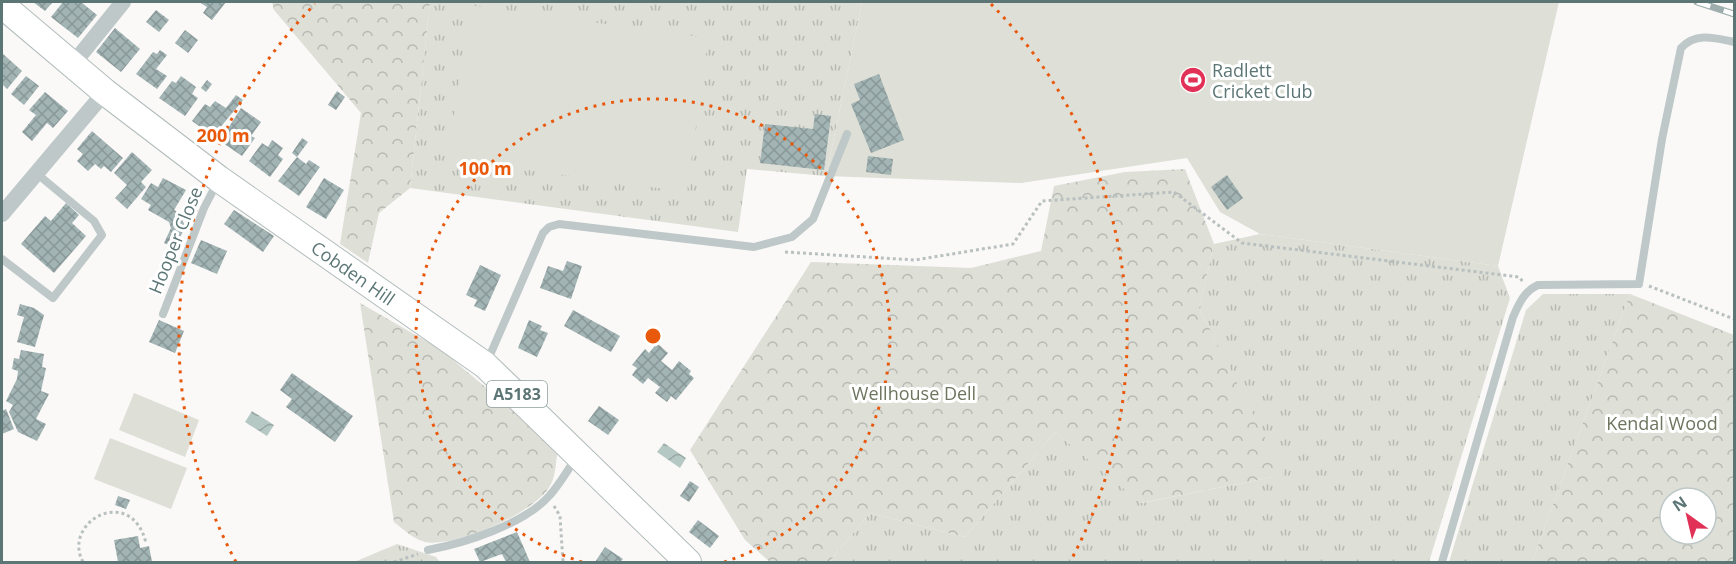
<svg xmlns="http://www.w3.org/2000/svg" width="1736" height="564" font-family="'Open Sans',sans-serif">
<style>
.grass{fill:url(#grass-tufts)}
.forest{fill:url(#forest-crowns);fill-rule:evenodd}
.garden{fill:#dedfd7}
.water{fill:url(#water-waves)}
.building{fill:url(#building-cross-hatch)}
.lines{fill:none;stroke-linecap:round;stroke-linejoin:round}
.primary-casing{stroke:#b2bcbc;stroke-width:28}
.path{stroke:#b9c0c0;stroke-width:3;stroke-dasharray:3 3;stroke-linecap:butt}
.lane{stroke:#bec8c8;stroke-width:8}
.street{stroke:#bec8c8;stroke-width:16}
.primary{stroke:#fff;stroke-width:26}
.rail-casing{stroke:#9eadad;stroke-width:7}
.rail{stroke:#fff;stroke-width:4.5;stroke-dasharray:14;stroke-linecap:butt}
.ring{fill:none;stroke:#e8590c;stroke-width:3;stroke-dasharray:3 6}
.labels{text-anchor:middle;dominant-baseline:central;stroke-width:6;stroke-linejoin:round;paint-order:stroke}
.shield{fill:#fff;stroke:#8d9f9f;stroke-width:1.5}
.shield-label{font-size:16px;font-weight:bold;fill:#5c7676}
.poi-label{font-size:18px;fill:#5c7676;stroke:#fff;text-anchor:start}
.street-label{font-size:18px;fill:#5c7676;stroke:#fff}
.park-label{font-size:18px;fill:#6d755f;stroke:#fff}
.centre{fill:#e8590c;stroke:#fff;stroke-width:3}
.ring-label{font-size:18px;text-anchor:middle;font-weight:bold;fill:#e8590c;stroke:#fff;stroke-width:6;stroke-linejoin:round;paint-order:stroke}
</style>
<defs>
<pattern id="grass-tufts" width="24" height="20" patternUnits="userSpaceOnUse" patternTransform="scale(1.5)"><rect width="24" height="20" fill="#dedfd7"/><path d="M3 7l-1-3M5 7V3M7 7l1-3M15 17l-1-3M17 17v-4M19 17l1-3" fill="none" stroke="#b7b9b3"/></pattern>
<pattern id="forest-crowns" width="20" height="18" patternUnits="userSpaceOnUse" patternTransform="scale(1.5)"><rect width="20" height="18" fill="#dedfd7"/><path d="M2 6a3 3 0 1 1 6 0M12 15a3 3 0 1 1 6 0" fill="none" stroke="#b7b9b3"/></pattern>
<pattern id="water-waves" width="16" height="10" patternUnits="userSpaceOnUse" patternTransform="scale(1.5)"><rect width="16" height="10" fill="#b6c8c4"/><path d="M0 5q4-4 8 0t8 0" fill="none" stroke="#97a7a4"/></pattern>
<pattern id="building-cross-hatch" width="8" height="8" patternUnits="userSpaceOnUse" patternTransform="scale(1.5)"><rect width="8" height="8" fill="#a3b4b4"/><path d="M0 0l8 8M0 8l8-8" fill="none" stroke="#889797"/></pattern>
</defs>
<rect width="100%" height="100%" fill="#faf9f8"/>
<g class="grass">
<path d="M430,2H862L826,176L747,169L738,232L410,188Z"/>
<path d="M1260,234L1498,266L1510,298L1429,562H829L870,513L965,537L1055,432L1142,503L1283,475L1199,308L1214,244Z"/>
<path d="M1543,294H1630L1532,562H1449L1526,310Z"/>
<path d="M397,544L436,557L440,562H354Z"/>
</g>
<g class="forest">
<path d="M272,2H430L410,188L379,213L368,263L340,244L361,113L274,10Z"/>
<path d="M1185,169L1214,244L1199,308L1284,475L1141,503L1055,432L965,537L870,513L829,562H770L745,540L690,450L811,262L971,268L1041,251L1054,186L1125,172Z"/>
<path d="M1630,294L1734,335V562H1532ZM1670,498H1706V534H1670Z"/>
<path d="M360,303L440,349L558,448C556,459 556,475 551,484C538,512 455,548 425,542C413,539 403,529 394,522Z"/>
</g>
<g class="garden">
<path d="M862,2H1559L1498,266L1260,234L1220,212L1187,158L1021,183L826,176Z"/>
<path d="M469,5L708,38L687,192L448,159Z"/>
<path d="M134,393L199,420L185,457L119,430Z"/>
<path d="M110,438L187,468L171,509L94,479Z"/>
</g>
<g class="water">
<path d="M252,411L274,425L267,436L245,422Z"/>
<path d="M664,443L686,458L680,468L657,452Z"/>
</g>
<g class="building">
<path d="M33,2H53L45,11Z"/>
<path d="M63,2H81L97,15L78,38L51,17Z"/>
<path d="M199,2H226L212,20L203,13L207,7Z"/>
<path d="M156,10L169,20L159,32L146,22Z"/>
<path d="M115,28L140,49L121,72L96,52Z"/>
<path d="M185,30L198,40L188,53L175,43Z"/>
<path d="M160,50L167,55L156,69L167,76L157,89L136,74L153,52L157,54Z"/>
<path d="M2,53L22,71L7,89L2,84Z"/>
<path d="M879,74L904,140L871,153L851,104L860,100L854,84Z"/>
<path d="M26,76L39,86L24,105L11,94Z"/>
<path d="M181,76L196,87L192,94L198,98L185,116L159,98L172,81L176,83Z"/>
<path d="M207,80L212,84L206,92L201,88Z"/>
<path d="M337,91L345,97L336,110L328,105Z"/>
<path d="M45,92L68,111L53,128L47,123L32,141L22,132L36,115L29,110Z"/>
<path d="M236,95L243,100L213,136L192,121L205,104L210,107L215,101L226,108Z"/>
<path d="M241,108L261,122L251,136L255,138L242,156L220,141Z"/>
<path d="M815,114L831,116L824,170L760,163L765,124L813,129Z"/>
<path d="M92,131L123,158L111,172L104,166L101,169L95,164L88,171L77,161L83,154L77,149Z"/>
<path d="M302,138L308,142L297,157L292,153Z"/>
<path d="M272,140L283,148L278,155L283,159L270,177L249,161L262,143L268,147Z"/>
<path d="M132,152L152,170L141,182L146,187L127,209L115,198L127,185L114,173Z"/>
<path d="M868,156L893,159L891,175L866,172Z"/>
<path d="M297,157L306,164L309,160L320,167L299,196L278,181Z"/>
<path d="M1227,175L1243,198L1227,210L1211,187Z"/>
<path d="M163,178L186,190L174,210L180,213L185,227L175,248L164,243L171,228L169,222L148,210L151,205L141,199L151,183L158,187Z"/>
<path d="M324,178L344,190L326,219L306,207Z"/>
<path d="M66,203L79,215L72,223L86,236L54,273L21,244L45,216L51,221Z"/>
<path d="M234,210L274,236L263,252L224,224Z"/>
<path d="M201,240L227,251L217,274L191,263Z"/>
<path d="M567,261L582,266L571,299L540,288L548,266L563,271Z"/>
<path d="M480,265L501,275L485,311L474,306L477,300L466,295Z"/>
<path d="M20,304L34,308L44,315L35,347L17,342L24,317L17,315Z"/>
<path d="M573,310L620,336L611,352L564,326Z"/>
<path d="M159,320L184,331L175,353L149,342Z"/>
<path d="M529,320L542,326L540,330L548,333L537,357L518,348Z"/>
<path d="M657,343L668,353L661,361L672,370L679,361L691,371L689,374L694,378L676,400L671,396L667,402L655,393L660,387L648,378L643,384L632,375L637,368L632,365L645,349L649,353Z"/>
<path d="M21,350L44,354L42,367L46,368L41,391L49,394L36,419L46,424L37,441L18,432L9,412L13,405L6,401L17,379L18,371L12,369L14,358L19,359Z"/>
<path d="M292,373L353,416L335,442L286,407L292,399L280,390Z"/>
<path d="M599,406L619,420L608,435L588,421Z"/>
<path d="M6,409L14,429L2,434V411Z"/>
<path d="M690,481L699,487L689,502L680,496Z"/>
<path d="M118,496L130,500L126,509L115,505Z"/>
<path d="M698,520L719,536L710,548L689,532Z"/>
<path d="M517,532L530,562H506L502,554L480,562L474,549Z"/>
<path d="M138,536L140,548L149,546L152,562H118L114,540Z"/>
<path d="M605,547L623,559L620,562H595Z"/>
</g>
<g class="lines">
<g class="primary-casing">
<g id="primary">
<path id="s1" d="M2,5L105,92L219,179L485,365L688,562"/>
</g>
</g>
<g class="path">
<path d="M785,252L915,260L1013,244L1042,201L1174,192L1242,243L1519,277L1524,283"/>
<path d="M1649,286L1734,319"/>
<path d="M554,506L560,516L563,562"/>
<path d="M83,562C61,522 131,483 146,543"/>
<path d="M394,562L418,554"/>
</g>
<g class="lane">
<path d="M2,259L53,298L102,235L94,221L36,173"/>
<path d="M163,314L204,208L218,181"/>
<path d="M487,362L543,233L549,227L559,224L754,247L792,237L813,219L847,134"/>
<path d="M428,550C465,543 525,524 550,495C560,484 568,469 577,457"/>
<path d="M1442,562L1513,317C1519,304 1524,291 1538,285L1639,284L1662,139L1681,48C1696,32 1715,38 1734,42"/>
</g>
<g class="street">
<path d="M73,64L123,2"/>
<path d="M2,214L105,92"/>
</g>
<use href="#primary" class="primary"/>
<g class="rail-casing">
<path id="rail" d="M1697,2L1734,14"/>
</g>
<use href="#rail" class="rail"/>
</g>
<g class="ring">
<path d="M582 562A237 237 0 1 1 724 562"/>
<path d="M236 562A474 474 0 0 1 315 4M991 4A474 474 0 0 1 1070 562"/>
</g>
<defs>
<g id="stadium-disc" transform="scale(1.35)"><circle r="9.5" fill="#e13157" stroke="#fff"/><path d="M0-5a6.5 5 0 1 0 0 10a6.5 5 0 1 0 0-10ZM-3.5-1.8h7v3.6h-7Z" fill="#fff"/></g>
</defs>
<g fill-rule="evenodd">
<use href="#stadium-disc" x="1193" y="80"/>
</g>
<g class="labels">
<rect class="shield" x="487" y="381" width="60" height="26" rx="4.5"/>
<g class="shield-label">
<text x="517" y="394">A5183</text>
</g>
<g class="poi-label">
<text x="1212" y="70">Radlett<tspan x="1212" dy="21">Cricket Club</tspan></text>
</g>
<g class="street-label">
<text transform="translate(175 240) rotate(-68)">Hooper Close</text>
<text stroke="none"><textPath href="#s1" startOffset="442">Cobden Hill</textPath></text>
</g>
<g class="park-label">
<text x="914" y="393">Wellhouse Dell</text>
<text x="1662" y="423">Kendal Wood</text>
</g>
</g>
<circle cx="653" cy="336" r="9" class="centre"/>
<g class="ring-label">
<text x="223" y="142">200 m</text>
<text x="485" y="175">100 m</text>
</g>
<rect width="1736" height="564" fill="none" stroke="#5c7676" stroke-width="6"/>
<g transform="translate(1688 516) rotate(326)"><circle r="28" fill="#ffffff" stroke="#bec8c8" stroke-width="1.5"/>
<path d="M0-4.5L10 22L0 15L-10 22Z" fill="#e13157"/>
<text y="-9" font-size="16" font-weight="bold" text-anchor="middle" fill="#5c7676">N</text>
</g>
</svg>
